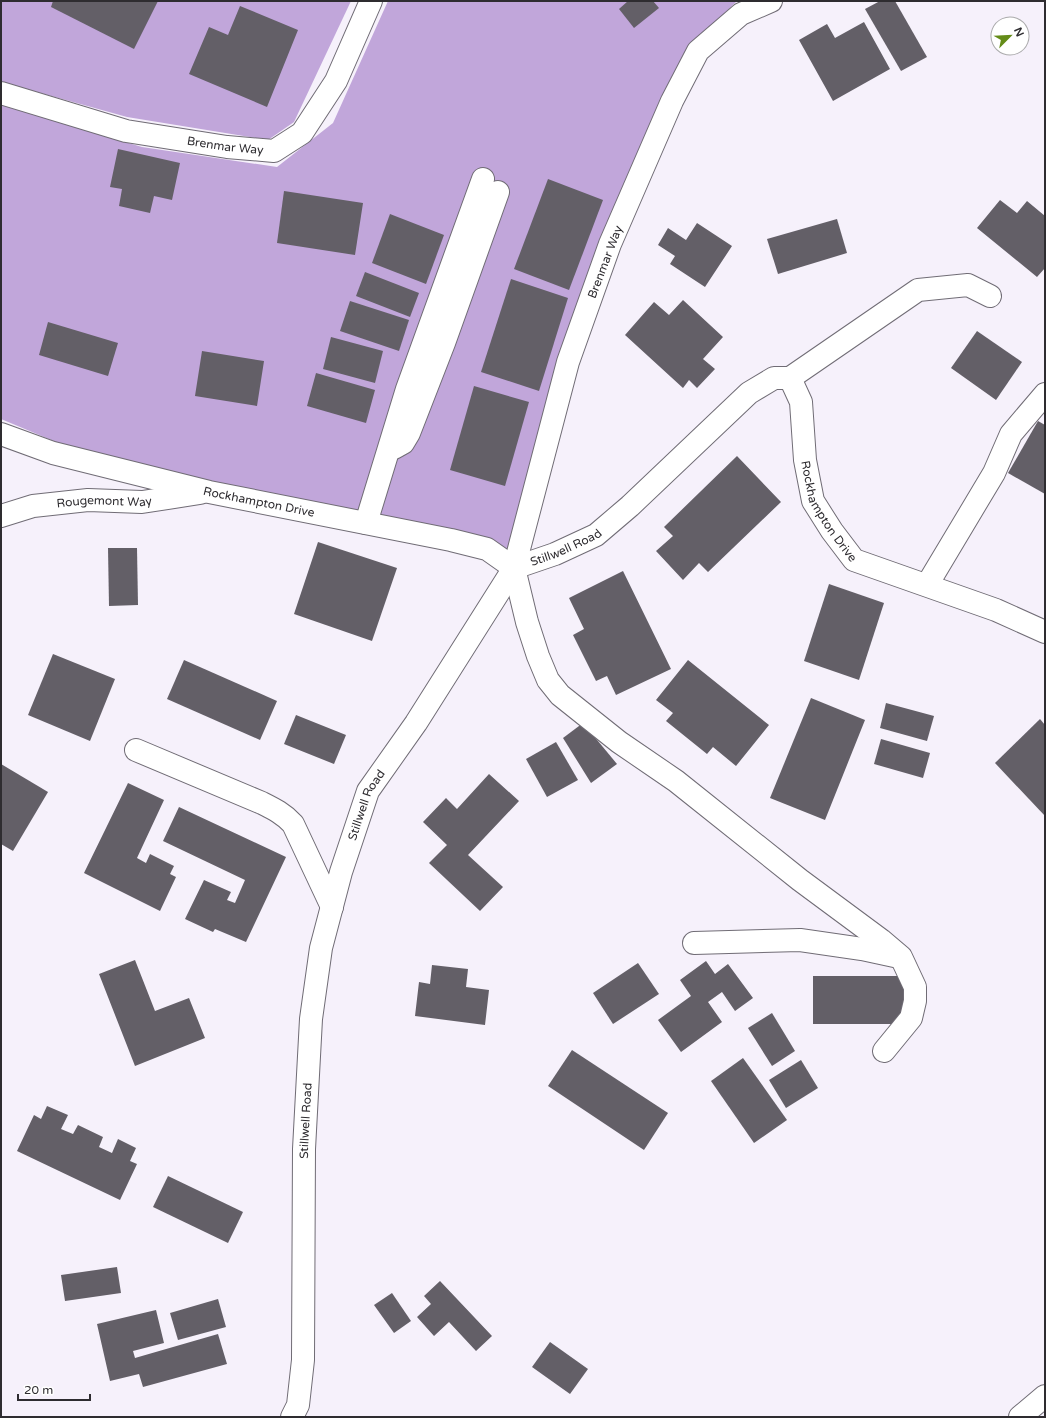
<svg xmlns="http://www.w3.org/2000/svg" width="1046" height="1418" font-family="'Varela Round',sans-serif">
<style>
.forest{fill:#c1a6da}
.building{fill:#635f67}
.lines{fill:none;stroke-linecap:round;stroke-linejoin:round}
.minor-casing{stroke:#706c75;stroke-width:24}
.tertiary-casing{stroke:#706c75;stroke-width:24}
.minor{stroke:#fff;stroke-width:22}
.tertiary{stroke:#fff;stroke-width:22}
.labels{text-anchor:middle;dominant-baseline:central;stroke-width:4;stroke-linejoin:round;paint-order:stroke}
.street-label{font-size:12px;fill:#2e2c30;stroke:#fff}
</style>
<rect width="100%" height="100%" fill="#f6f1fb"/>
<g class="forest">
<path d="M1,1H351L294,122L268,140L127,117L1,82Z"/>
<path d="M388,1H737L693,44L664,98L510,558L209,483L56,442L1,419V105L142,147L277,167L333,123Z"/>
</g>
<g class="building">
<path d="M53,1H158L134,49L51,7Z"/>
<path d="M628,1H653L659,8L634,28L619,9Z"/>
<path d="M880,1H895L927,57L901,71L865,9Z"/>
<path d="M240,6L298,30L267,107L189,74L209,27L228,35Z"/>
<path d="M864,22L890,69L833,101L799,40L827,24L835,38Z"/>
<path d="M118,149L180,163L172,200L154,196L150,213L119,206L122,189L110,187Z"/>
<path d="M548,179L603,200L569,290L514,269Z"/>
<path d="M284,191L363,203L355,255L277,243Z"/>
<path d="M1000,200L1017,213L1027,201L1045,216V268L1037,277L977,228Z"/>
<path d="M390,214L444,235L426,284L372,263Z"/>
<path d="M837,219L847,253L778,274L767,239Z"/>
<path d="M697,223L732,246L705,287L670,264L675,256L658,245L668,228L686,240Z"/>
<path d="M365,272L419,293L410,317L356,296Z"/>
<path d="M511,279L568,298L539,391L481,372Z"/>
<path d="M683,300L723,337L703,359L715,369L697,388L689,380L683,388L625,335L654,302L669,315Z"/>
<path d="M350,301L409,320L399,351L340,331Z"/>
<path d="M48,322L118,343L108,376L39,355Z"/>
<path d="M977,331L1022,362L996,400L951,368Z"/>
<path d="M331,337L383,351L375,383L323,369Z"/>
<path d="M202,351L264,361L257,406L195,396Z"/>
<path d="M316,373L375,390L366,423L307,406Z"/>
<path d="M474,386L529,402L505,486L450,470Z"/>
<path d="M1038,421L1045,425V494L1008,473Z"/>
<path d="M737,456L781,502L708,572L699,563L683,580L656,551L673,536L664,527Z"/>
<path d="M318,542L397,568L372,641L294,614Z"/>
<path d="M108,548H137L138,605L109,606Z"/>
<path d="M623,571L671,669L616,695L607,676L596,681L573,635L584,629L569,598Z"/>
<path d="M829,584L884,603L859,680L804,661Z"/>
<path d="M53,654L115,679L90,741L28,715Z"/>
<path d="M184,660L277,701L260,740L167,699Z"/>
<path d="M688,660L769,725L736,766L713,747L707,754L666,721L673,713L656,700Z"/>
<path d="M811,698L865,720L825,820L770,798Z"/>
<path d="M886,703L934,716L927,741L880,728Z"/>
<path d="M296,715L346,735L334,764L284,744Z"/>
<path d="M1040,719L1045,725V816L995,763Z"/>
<path d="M583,723L617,764L591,783L563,738Z"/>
<path d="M881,739L930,753L923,778L874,764Z"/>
<path d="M556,742L578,780L547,797L526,759Z"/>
<path d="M1,764L48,792L13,851L1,844Z"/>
<path d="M489,774L519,801L468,855L503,887L480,911L429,863L447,845L423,822L446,798L457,809Z"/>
<path d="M128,783L164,800L137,858L146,863L150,854L174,866L170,874L176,877L160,911L84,873Z"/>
<path d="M179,807L286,857L246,942L215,929L213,932L185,919L204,880L231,892L227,900L235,903L245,880L163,841Z"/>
<path d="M135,960L155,1011L189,998L205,1038L135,1066L99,974Z"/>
<path d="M706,961L715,974L728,964L753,998L735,1011L722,992L708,1002L722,1022L681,1052L658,1020L691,996L680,980Z"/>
<path d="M638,963L659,994L613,1024L593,993Z"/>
<path d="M432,965L468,969L466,987L489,990L485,1025L415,1016L419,982L430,984Z"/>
<rect x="813" y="976" width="90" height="48"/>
<path d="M772,1013L795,1051L772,1066L748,1028Z"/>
<path d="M572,1050L668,1113L644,1150L548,1086Z"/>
<path d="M743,1058L787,1120L754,1143L711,1081Z"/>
<path d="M801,1060L818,1088L786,1108L769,1080Z"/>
<path d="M47,1106L68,1115L61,1129L73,1134L78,1125L103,1137L99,1147L112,1153L118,1139L136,1148L130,1161L137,1164L120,1200L17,1151L34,1115L41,1119Z"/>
<path d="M168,1176L243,1212L228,1243L153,1207Z"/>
<path d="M117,1267L121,1293L65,1301L61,1275Z"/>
<path d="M440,1281L492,1336L476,1351L449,1322L434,1336L417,1317L431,1304L424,1296Z"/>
<path d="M392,1293L411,1321L394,1333L374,1305Z"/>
<path d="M218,1299L226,1327L178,1340L170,1313Z"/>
<path d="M156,1310L164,1343L133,1351L135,1358L218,1334L227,1364L143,1387L139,1374L110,1381L97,1324Z"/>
<path d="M550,1342L588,1369L570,1394L532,1367Z"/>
</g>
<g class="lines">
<g class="minor-casing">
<g id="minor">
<path d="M771,1L741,14L698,51L672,101L610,244L568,362L514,568L527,622L538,656L548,680L560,695L619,742L676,781L800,880L881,940L901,957L915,987V1001L911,1018L884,1051"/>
<path id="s1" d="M1,93L126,131L227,147L274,151L302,133L336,81L371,1"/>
<path id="s2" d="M790,378L801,402L805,460L813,501L832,531L854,560L996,610L1045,632"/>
<path d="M790,378L918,290L968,285L990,296"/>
<path id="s3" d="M1,434L53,453L209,492L451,540L487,549L514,568"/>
<path d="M394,448L403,443L409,433L444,343L498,192"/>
<path id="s4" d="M1,516L33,506L88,500L142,502L200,493"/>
<path d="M366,523L407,389L483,179"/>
<path d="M927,585L994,473L1011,434L1045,394"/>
<path d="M136,750L262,803C274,809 284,814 293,824L332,907"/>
<path d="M694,943L800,940L862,949L899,957"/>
<path id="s5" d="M292,1417L298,1405L303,1360L304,1149L311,1019L321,948L341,872L368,791L416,723L514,568L555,554L596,535L630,506L749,393L774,378H790"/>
</g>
</g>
<g class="tertiary-casing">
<path id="tertiary" d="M1020,1417L1045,1396"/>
</g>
<use href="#minor" class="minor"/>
<use href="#tertiary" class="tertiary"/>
</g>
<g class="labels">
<g class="street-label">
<text stroke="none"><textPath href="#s1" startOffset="231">Brenmar Way</textPath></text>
<text transform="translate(605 262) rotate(-69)">Brenmar Way</text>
<text stroke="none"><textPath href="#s3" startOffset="267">Rockhampton Drive</textPath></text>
<text stroke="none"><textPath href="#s4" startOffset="105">Rougemont Way</textPath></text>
<text stroke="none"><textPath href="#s2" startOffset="142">Rockhampton Drive</textPath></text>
<text stroke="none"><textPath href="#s5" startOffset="958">Stillwell Road</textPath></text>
<text stroke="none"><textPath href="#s5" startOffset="622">Stillwell Road</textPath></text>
<text stroke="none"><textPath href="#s5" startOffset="298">Stillwell Road</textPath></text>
</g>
</g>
<rect width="1046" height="1418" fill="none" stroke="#2e2c30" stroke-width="4"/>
<g transform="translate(1010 36) rotate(66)"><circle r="19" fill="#ffffff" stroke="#ababac"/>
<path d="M0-3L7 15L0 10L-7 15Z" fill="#648c18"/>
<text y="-6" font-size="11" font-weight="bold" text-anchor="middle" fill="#2e2c30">N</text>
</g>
<path d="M18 1394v6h72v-6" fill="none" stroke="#2e2c30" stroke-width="2"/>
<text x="24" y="1394" font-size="12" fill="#2e2c30" stroke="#ffffff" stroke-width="3" paint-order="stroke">20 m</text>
</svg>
